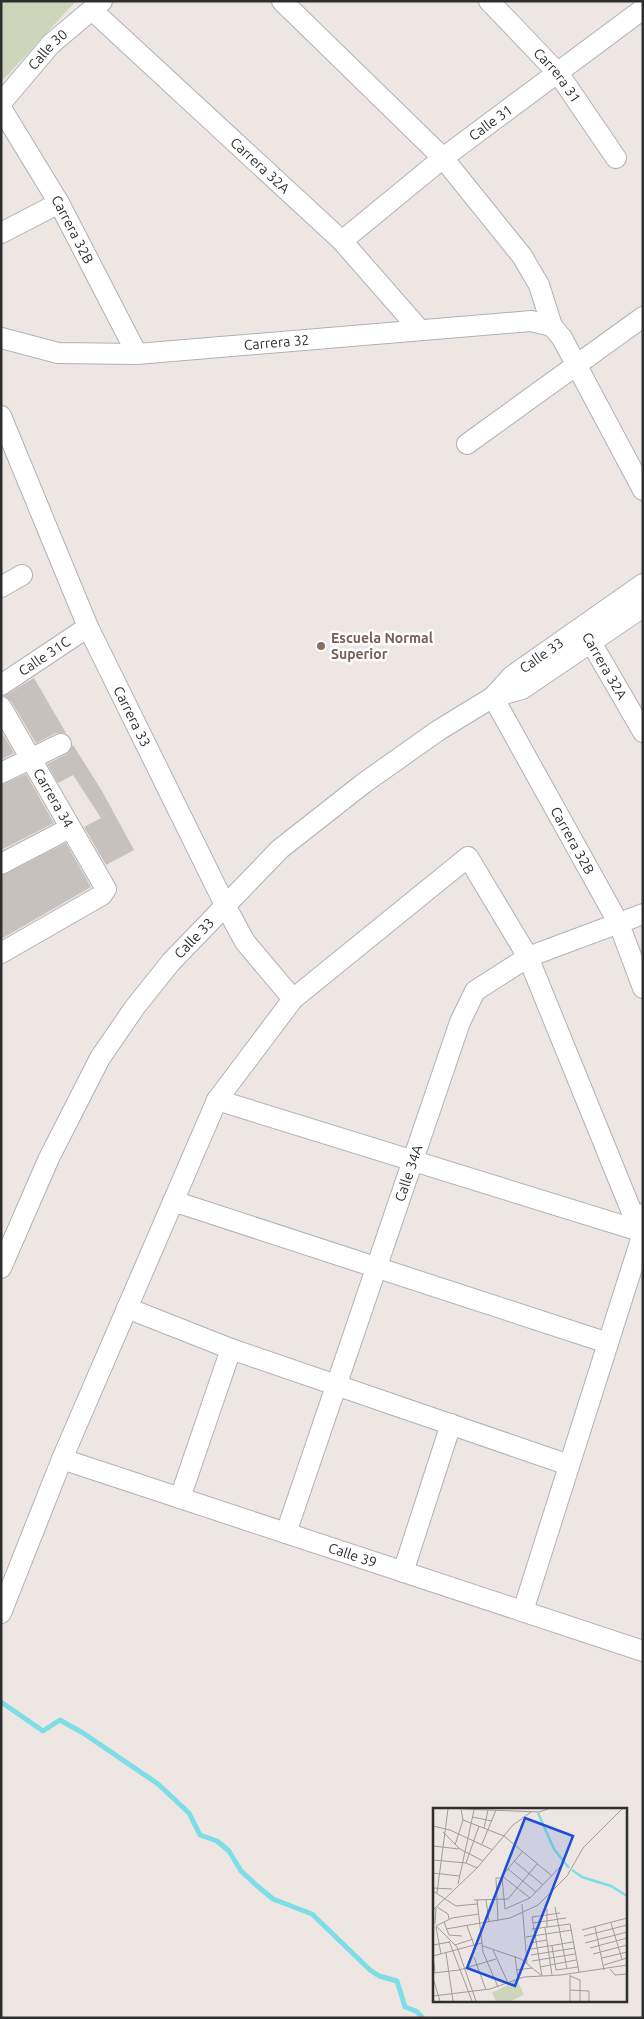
<svg xmlns="http://www.w3.org/2000/svg" width="644" height="2019" font-family="Ubuntu,sans-serif">
<style>
.cemetery{fill:#cdd6ba}
.lines{fill:none;stroke-linecap:round;stroke-linejoin:round}
.stream{stroke:#7edee7;stroke-width:5}
.building{fill:#c7c1bd}
.minor-casing{stroke:#aeb2b9;stroke-width:22}
.minor{stroke:#fff;stroke-width:20}
.education-dot{fill:#8d6e63;stroke:#fff;stroke-width:2}
.labels{text-anchor:middle;dominant-baseline:central;stroke-width:5;stroke-linejoin:round;paint-order:stroke}
.street-label{font-size:14px;fill:#2e2e2e;stroke:#fff}
.education-label{font-size:14px;font-weight:bold;fill:#785e54;stroke:#fff;text-anchor:start}
.inset-river{fill:none;stroke:#7edee7;stroke-width:2.5}
.inset-road{fill:none;stroke:#a19c9a;stroke-width:1}
.view{fill:#1d4ed8;fill-opacity:0.15;stroke:#1d4ed8;stroke-width:2.5}
.inset-edge{fill:none;stroke:#2e2e2e;stroke-width:2.5}
</style>
<rect width="100%" height="100%" fill="#eee6e2"/>
<path class="cemetery" d="M1,1H76L3,80L1,79Z"/>
<g class="lines">
<path class="stream" d="M1,1702L43,1731L60,1720L83,1733L158,1784L189,1813L200,1835L217,1841L229,1851L241,1871L256,1885L273,1899L312,1914L370,1970L379,1976L397,1981L405,2007L416,2011L423,2018"/>
</g>
<g class="building">
<path d="M34,678L66,733H56L36,743L11,701L4,696Z"/>
<path d="M1,731L14,753L1,760Z"/>
<path d="M73,745L102,791L134,850L106,865L84,827L101,818L73,775L58,783L47,764L67,754Z"/>
<path d="M26,774L54,823L1,850V785Z"/>
<path d="M66,843L91,887L1,939V876Z"/>
</g>
<g class="lines">
<g class="minor-casing">
<g id="minor">
<path d="M282,1L443,158L522,256L539,285L552,326L562,338L643,490"/>
<path id="s1" d="M489,1L558,73L616,158"/>
<path id="s2" d="M92,10L342,241L419,329"/>
<path id="s3" d="M1,103L51,44L102,1"/>
<path id="s4" d="M1,108L59,203L137,354"/>
<path d="M1,233L59,203"/>
<path id="s5" d="M342,241L443,158L643,9"/>
<path id="s6" d="M1,338L58,353L137,354L531,321L552,326"/>
<path id="s7" d="M1,416L88,627L225,905L245,942L293,999"/>
<path d="M467,444L643,317"/>
<path d="M1,587L22,575"/>
<path id="s8" d="M585,632L643,732"/>
<path id="s9" d="M1,685L88,627"/>
<path id="s10" d="M493,697L619,924L643,988"/>
<path d="M493,697L522,689L643,607"/>
<path id="s11" d="M1,707L106,889L102,895L1,953"/>
<path d="M1,773L61,744"/>
<path d="M1,864L70,828"/>
<path d="M217,1100L643,1232"/>
<path d="M173,1201L608,1343"/>
<path id="s12" d="M1,1268L49,1158L100,1058L135,1007L171,962L280,849L364,783L439,730L493,697L512,676L643,584"/>
<path d="M127,1308L231,1349L569,1465"/>
<path id="s13" d="M62,1459L643,1651"/>
<path d="M180,1498L231,1349"/>
<path id="s14" d="M286,1533L460,1022L475,991L528,957L643,914"/>
<path d="M403,1572L451,1424"/>
<path d="M523,1611L643,1233"/>
<path d="M1,1613L62,1459L217,1100L293,999L468,857L528,957L631,1210L637,1216L643,1214"/>
</g>
</g>
<use href="#minor" class="minor"/>
</g>
<circle class="education-dot" cx="321" cy="646" r="5"/>
<g class="labels">
<g class="street-label">
<text stroke="none"><textPath href="#s3" startOffset="71">Calle 30</textPath></text>
<text stroke="none"><textPath href="#s1" startOffset="101">Carrera 31</textPath></text>
<text stroke="none"><textPath href="#s5" startOffset="190">Calle 31</textPath></text>
<text stroke="none"><textPath href="#s2" startOffset="229">Carrera 32A</textPath></text>
<text stroke="none"><textPath href="#s4" startOffset="141">Carrera 32B</textPath></text>
<text stroke="none"><textPath href="#s6" startOffset="278">Carrera 32</textPath></text>
<text stroke="none"><textPath href="#s12" startOffset="835">Calle 33</textPath></text>
<text stroke="none"><textPath href="#s9" startOffset="52">Calle 31C</textPath></text>
<text stroke="none"><textPath href="#s8" startOffset="39">Carrera 32A</textPath></text>
<text stroke="none"><textPath href="#s7" startOffset="328">Carrera 33</textPath></text>
<text stroke="none"><textPath href="#s11" startOffset="105">Carrera 34</textPath></text>
<text stroke="none"><textPath href="#s10" startOffset="164">Carrera 32B</textPath></text>
<text stroke="none"><textPath href="#s12" startOffset="385">Calle 33</textPath></text>
<text stroke="none"><textPath href="#s14" startOffset="380">Calle 34A</textPath></text>
<text stroke="none"><textPath href="#s13" startOffset="306">Calle 39</textPath></text>
</g>
<g class="education-label">
<text x="331" y="638">Escuela Normal<tspan x="331" dy="16">Superior</tspan></text>
</g>
</g>
<g transform="translate(433 1808)">
<rect width="194" height="194" fill="#eee6e2"/>
<path d="M84,172L91,187L78,193H63L59,185Z" fill="#cdd6ba"/>
<path class="inset-river" d="M105,5L121,41L136,60M139,62L149,69L178,78L194,88"/>
<path class="inset-road" d="M30,1L106,4L115,1M39,9L59,13M30,12L71,28L119,68M0,18L17,22L60,42M51,20L55,2M10,24L27,41L50,53M49,36L63,2M22,37L30,12L28,1M0,38L26,41M89,44L69,68L97,90M0,52L33,55L44,60M81,53L110,77M33,55L46,18M75,61L103,84M0,65L26,68M25,76L41,2M0,80L19,81M0,83L23,98L44,96M4,85L15,1M41,92L75,91L104,56M44,92L50,144L65,179M53,92L56,114M89,96L94,155M4,99L15,106L16,111M122,99L134,161M114,101V120M0,102L44,60L80,17L98,4M65,113L63,70H69L72,101L97,90L129,57M11,114L16,127L29,128M100,115L133,110M178,115L189,151M2,116L3,100M3,118L24,139L43,193M3,118L19,110L46,106M34,118L41,137M3,119L8,146M162,119L171,162M112,120L119,167M13,121L77,110L105,97L134,68L150,40L189,1M99,121L137,116L146,164M149,122L194,110M151,128L194,117M93,129L139,122M16,133L39,193M97,135L114,132M152,135L194,124M0,137L17,134M22,137L40,131M50,138L88,151L109,168M119,138L123,162L145,159M157,140L194,130M98,141L140,134M60,142L75,175M13,145L20,193M160,146L194,137M98,147L142,140M0,148L49,135M0,148L2,164M82,148L85,171M41,149L53,182M169,150L194,144M99,153L142,146M171,157L194,150M107,159L143,152M177,161L182,167L194,166M83,162L99,160M0,165L26,162L63,151M109,168L99,109L127,105M137,168L147,172V193M0,170L7,193M137,182L156,183V193M0,188L57,181L91,169L128,167L194,157M137,193V167"/>
<path class="view" d="M92,10L140,28L82,178L34,160Z"/>
<rect width="194" height="194" class="inset-edge"/>
</g>
<rect width="644" height="2019" fill="none" stroke="#2e2e2e" stroke-width="5"/>
</svg>
